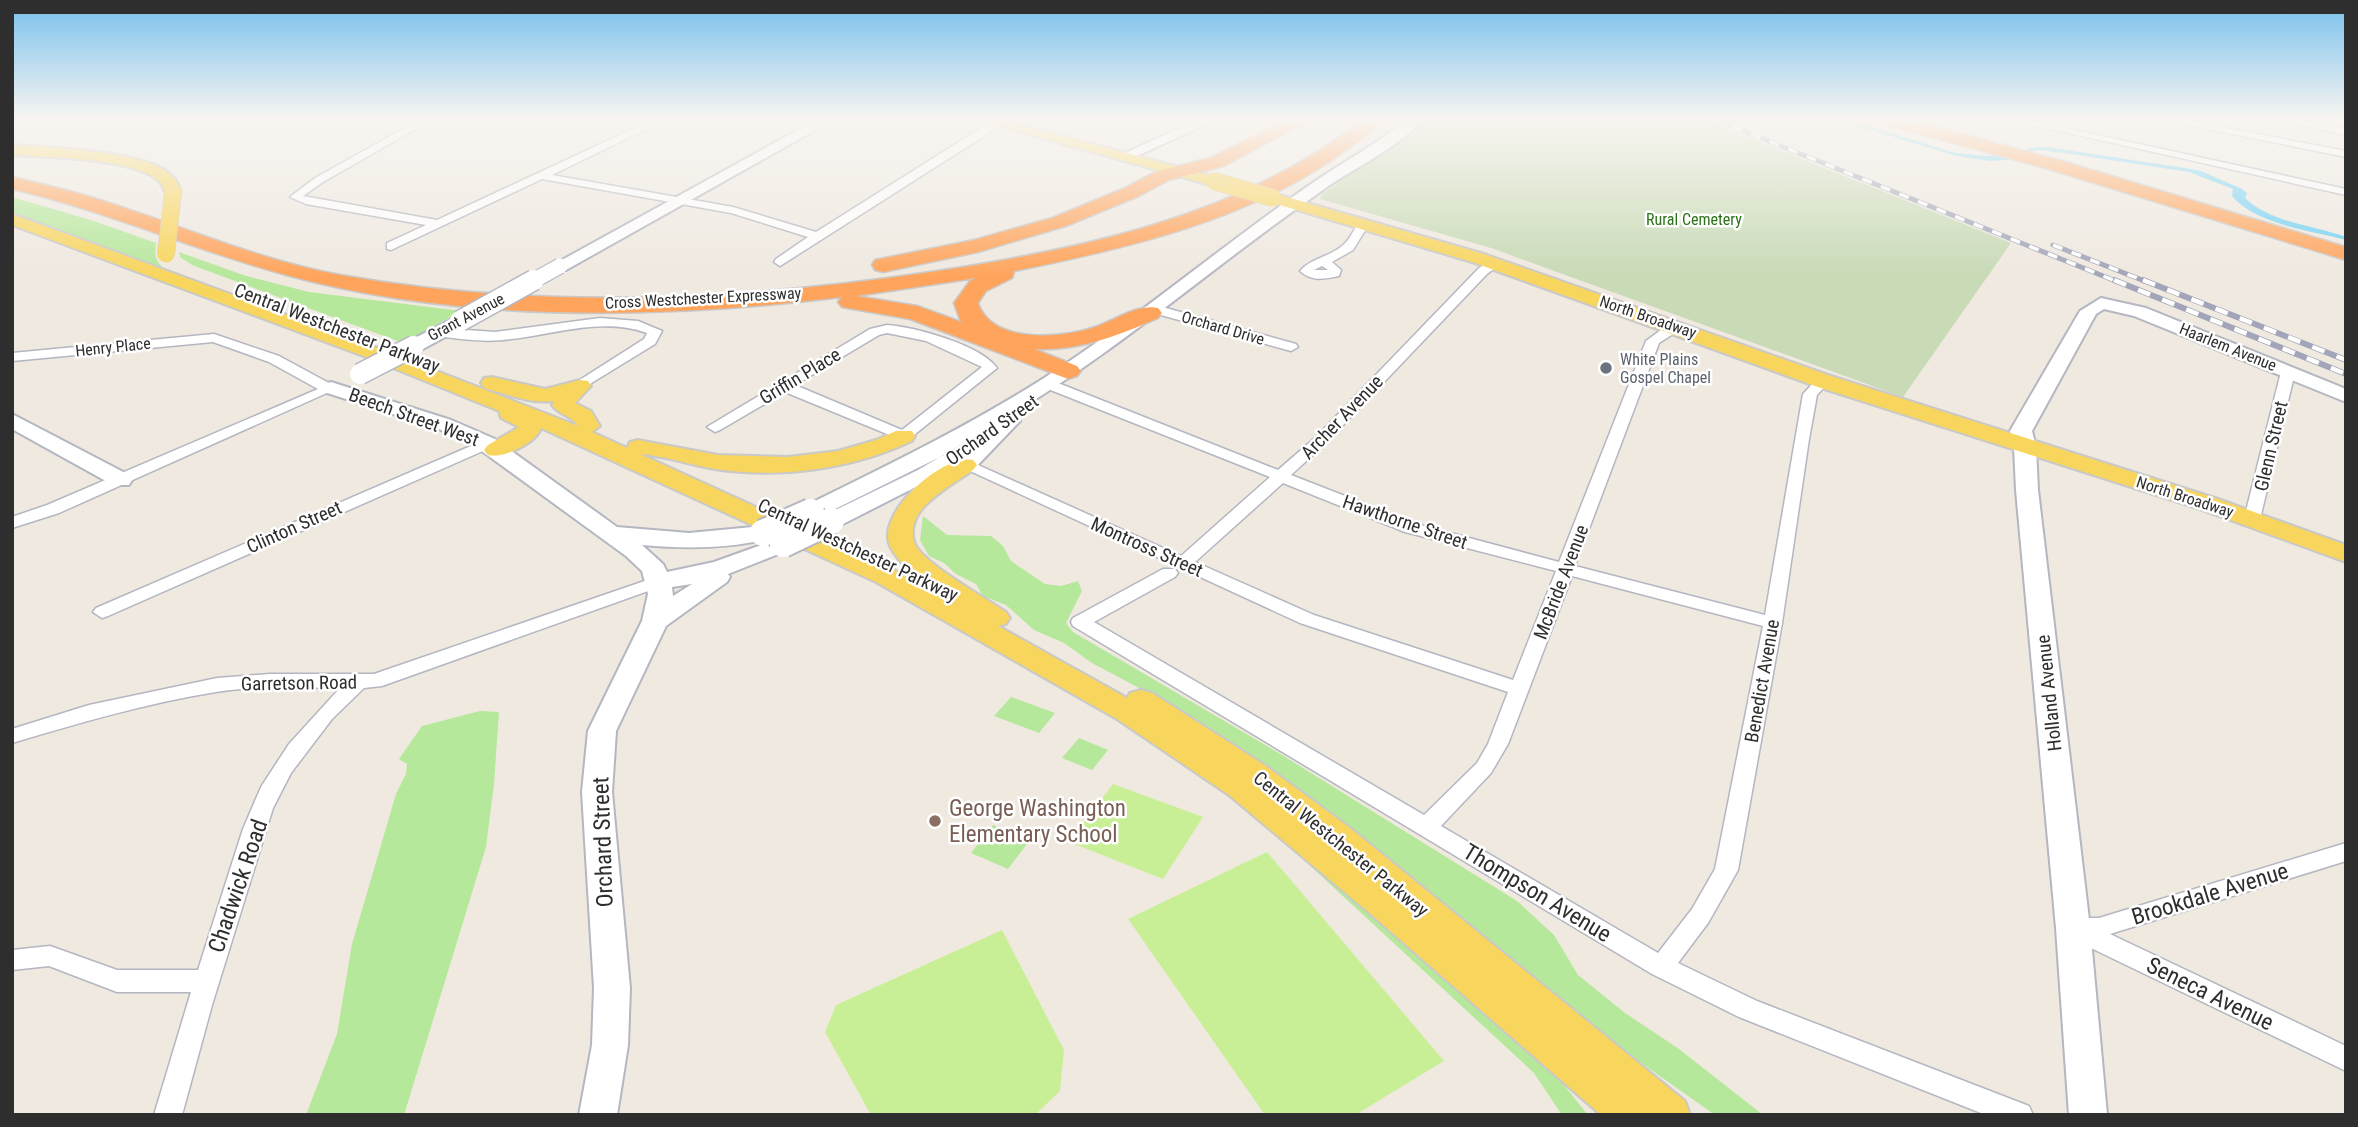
<svg xmlns="http://www.w3.org/2000/svg" width="2358" height="1127" font-family="'Roboto Condensed',sans-serif">
<style>
.green{fill:#b5e89b}
.cemetery{fill:#c8dab6}
.pitch{fill:#c9ef96}
.water{fill:#70d1f5}
.lines{fill:none;stroke-linecap:round;stroke-linejoin:round}
.street-casing{stroke:#b4b6c1;stroke-width:3}
.secondary-casing{stroke:#b4b6c1;stroke-width:4}
.primary-casing{stroke:#c9c9c9;stroke-width:4}
.highway-casing{stroke:#c9c9c9;stroke-width:3}
.street{fill:#fff;fill-rule:evenodd}
.secondary{fill:#fff;fill-rule:evenodd}
.primary{fill:#f8d55d;fill-rule:evenodd}
.highway{fill:#ffa45c;fill-rule:evenodd}
.rail-far1-casing{stroke:#a2a5b9;stroke-width:5}
.rail-casing{stroke:#a2a5b9;stroke-width:6}
.rail-far1{stroke:#fff;stroke-width:3.5;stroke-dasharray:10;stroke-linecap:butt}
.rail{stroke:#fff;stroke-width:4.5;stroke-dasharray:13;stroke-linecap:butt}
.secondary-bridge-far2-casing{stroke:#b4b6c1;stroke-width:17;stroke-linecap:butt}
.secondary-bridge-far1-casing{stroke:#b4b6c1;stroke-width:23;stroke-linecap:butt}
.secondary-bridge-casing{stroke:#b4b6c1;stroke-width:30;stroke-linecap:butt}
.primary-bridge-casing{stroke:#c9c9c9;stroke-width:18;stroke-linecap:butt}
.secondary-bridge-far2{stroke:#fff;stroke-width:15}
.secondary-bridge-far1{stroke:#fff;stroke-width:20}
.secondary-bridge{stroke:#fff;stroke-width:26}
.primary-bridge{stroke:#f8d55d;stroke-width:17}
.worship-dot{fill:#6b7280;stroke:#fff;stroke-width:2.5}
.education-dot{fill:#8d6e63;stroke:#fff;stroke-width:2.5}
.labels{text-anchor:middle;dominant-baseline:central;stroke-width:5;stroke-linejoin:round;paint-order:stroke}
.far-park-label{font-size:16px;fill:#2a7118;stroke:#fff}
.far-street-label{font-size:16px;fill:#2e2e2e;stroke:#fff}
.far-worship-label{font-size:16px;fill:#5b616d;stroke:#fff;text-anchor:start}
.street-label{font-size:19px;fill:#2e2e2e;stroke:#fff}
.near-education-label{font-size:23px;fill:#785e54;stroke:#fff;text-anchor:start}
.near-street-label{font-size:23px;fill:#2e2e2e;stroke:#fff}
</style>
<rect width="100%" height="100%" fill="#efe9e0"/>
<g class="green">
<path d="M93,119L163,120L171,122C158,132 108,129 93,119Z"/>
<path d="M12,197L94,221L156,243C154,257 156,262 167,271L12,213Z"/>
<path d="M179,252L246,276L309,292L461,311L403,343L192,265L180,257Z"/>
<path d="M923,516L947,535L991,536L1003,546L1011,561L1045,584L1061,586L1078,581L1082,591L1066,623L1073,632L1282,755L1517,901L1554,935L1578,975L1625,1013L1679,1049L1763,1115H1715L1640,1062L1265,767L1244,755L1231,741L1192,725L1158,698L1092,663L1064,643L1034,630L1006,605L983,596L976,584L956,574L944,563L929,556L920,540Z"/>
<path d="M1011,697L1055,713L1039,733L994,716Z"/>
<path d="M480,711L499,712L494,784L486,847L404,1115H306L337,1034L352,944L396,794L406,774L407,764L399,759L422,726Z"/>
<path d="M1079,738L1108,750L1092,770L1062,758Z"/>
<path d="M993,825L1030,840L1008,869L971,853Z"/>
<path d="M1291,848L1331,868L1551,1069L1588,1115H1562L1534,1073Z"/>
</g>
<path class="cemetery" d="M1427,119H1703L2011,243L1903,397L1491,248L1320,199L1321,195Z"/>
<g class="pitch">
<path d="M1113,784L1203,817L1163,879L1069,842Z"/>
<path d="M1267,852L1444,1061L1355,1115H1265L1128,919Z"/>
<path d="M1002,930L1064,1050L1060,1091L1035,1115H871L825,1032L836,1005Z"/>
</g>
<path class="water" d="M1833,119H1846L1955,153L1987,156L2008,155L2035,147H2047L2185,168L2201,171L2242,189L2247,193L2245,198C2271,223 2313,225 2346,237V240C2310,230 2257,225 2232,196L2233,189L2189,172L2064,153L2037,150L2007,160L1990,161L1957,156Z"/>
<g class="lines">
<g class="street-casing">
<g id="street">
<path d="M421,119H433L323,182L303,196L437,220L654,119H667L552,175L733,207L816,232L981,128L998,121L1003,124L780,266L774,262L776,259L808,237L731,213L542,179L391,250L387,249V243L426,225L306,204L290,197L315,178Z"/>
<path d="M2005,119H2024L2346,189V195Z"/>
<path d="M2157,119H2179L2346,151V157Z"/>
<path d="M2272,119H2294L2346,129V135Z"/>
<path d="M1359,222L1369,224L1353,250L1332,262L1341,270L1339,276C1324,279 1312,282 1300,271C1311,258 1330,257 1343,245C1350,240 1354,229 1359,222ZM1322,266L1328,270H1314Z"/>
<path d="M1494,260L1500,264L1487,274L1326,443L1291,475L1417,524L1559,562L1646,341L1669,324H1679V330L1659,343L1575,566L1765,615L1803,394L1818,378H1828L1830,381L1817,395L1809,439L1782,623L1738,870L1708,923L1678,963L1757,1001L2029,1106L2033,1115H1986L1739,1017L1652,974L1073,626L1071,622L1073,618L1163,569H1175L1178,573L1175,577L1094,622L1424,815L1477,763L1488,744L1508,692L1300,623L944,459L946,456H958L1181,556L1270,477L1043,387V381H1053L1278,470L1316,437L1479,268ZM1283,483L1405,532L1556,571L1513,680L1314,615L1195,562ZM1572,576L1763,626L1715,869L1692,909L1658,953L1441,826L1491,773L1508,744Z"/>
<path d="M1155,305L1296,344L1298,347L1291,351L1150,312L1149,309Z"/>
<path d="M600,318L638,321L662,331L655,344L580,390L575,389V383L644,339L647,333C600,316 551,336 503,340C481,342 459,339 438,336L431,332L438,328L495,332Z"/>
<path d="M887,325C915,327 981,345 997,368L909,439L904,441L785,392L720,430L715,432L707,427L870,329ZM887,333L926,341L982,367L902,430L795,385L879,335Z"/>
<path d="M214,334L279,356L338,388L59,513L12,528V517L47,505L318,389L269,362L213,342L12,361V353Z"/>
<path d="M2288,368L2295,372L2260,519L2252,524L2246,523L2244,519L2281,372Z"/>
<path d="M487,439L495,444L492,447L108,616L102,618L93,612L96,608Z"/>
<path d="M659,576L668,581L665,585L382,686L364,688L332,719L291,773L273,808L212,1005L182,1115H154L191,992H117L49,966L12,970V950L50,946L117,970H198L243,829L261,787L289,744L340,688C299,688 257,685 216,692C147,703 79,723 12,743V729L89,705L217,678L270,674H374Z"/>
<path d="M2346,843V861L2110,934L2346,1046V1071L2064,935L2061,928L2064,921L2073,918H2099Z"/>
</g>
</g>
<g class="secondary-casing">
<g id="secondary">
<path d="M818,119H835L566,270H554L551,266Z"/>
<path d="M1200,119H1218L1128,160L1123,161L1116,157Z"/>
<path d="M1408,119H1423C1396,150 1356,166 1323,190C1217,263 1121,349 1010,415L1017,417L1020,421L973,470L965,472L955,467L839,526H823L819,521L823,516L918,470L950,451L958,449L966,452L995,424L944,455L819,517H803L799,512L803,507C884,467 965,428 1041,380C1135,320 1220,247 1311,184C1343,162 1377,144 1408,119Z"/>
<path d="M2101,298L2146,308L2346,389V402L2134,316L2104,309L2096,314L2032,431L2036,447L2038,490L2090,928L2107,1115H2069L2056,928L2016,490L2014,447L2010,431L2080,311Z"/>
<path d="M460,315L469,321L467,325L421,350L414,352L404,346L407,342Z"/>
<path d="M331,382L451,420L495,439L617,527L689,533L763,526L771,528L775,533L771,538C729,549 685,549 642,545L663,564L667,572L714,562L783,537L791,539L795,544L791,549L728,574L730,577L727,582L666,626L616,731L612,792L630,988L628,1045L617,1115H579L592,1045L594,988L582,792L588,731L642,621L648,594L642,571L626,556L479,449L437,428L324,392L321,388L324,384ZM692,584L673,596L672,587Z"/>
<path d="M12,414L129,475L132,480L129,485H113L12,429Z"/>
</g>
</g>
<g class="primary-casing">
<g id="primary">
<path d="M974,119H999L1220,178L1222,181L1214,186Z"/>
<path d="M12,145C48,148 150,150 173,177C177,181 179,187 181,192L173,197L167,195C165,191 162,185 159,181C134,158 47,157 12,155Z"/>
<path d="M1273,193L1484,254L1831,376L2218,499L2346,545V562L2200,509L1815,386L1472,262L1267,201L1265,198Z"/>
<path d="M12,214L380,349L578,426C572,416 559,415 552,405L554,401C530,404 507,394 484,388L481,383L484,378L492,377L545,389L580,380L588,381L591,386L575,403L591,411L600,426L592,432L627,448L630,442L638,440L718,455L788,457L838,451L876,440L896,431H912L915,436L912,441C852,469 781,479 715,469C690,465 666,456 640,454L894,570L959,605C935,588 903,573 890,546C875,513 944,453 973,460L977,465L973,470C956,482 936,493 922,509C914,519 910,532 915,544C924,564 986,598 1006,612L1010,618L1006,624L998,626L1127,698L1130,693L1141,690L1152,693L1266,766L1350,828L1685,1101L1690,1115H1601L1373,916L1229,795L1117,719L876,582L541,428C536,443 503,459 488,455L484,450L488,445L519,427L501,418L499,411L366,357L12,225Z"/>
</g>
</g>
<g class="highway-casing">
<g id="highway">
<path d="M1289,119H1311L1224,166L1169,180L1139,196L1066,226L978,252L883,272L875,270L872,265L875,260L974,240L1052,218L1125,188L1155,172L1210,158Z"/>
<path d="M1364,119H1383C1374,131 1359,141 1346,150C1251,220 1128,248 1014,271L1012,278L986,291L978,303C991,343 1058,339 1092,328C1112,322 1138,303 1158,308L1162,313L1158,318C1118,336 1078,351 1034,349L1077,366L1081,371L1077,376L1068,379L910,319L842,307L838,302L842,297C663,319 464,323 290,276C196,251 107,211 12,189V177L54,187C151,211 242,257 340,275C536,310 736,301 931,272C1083,249 1241,216 1364,119ZM976,278L970,281L954,303L961,322L917,306L856,296Z"/>
<path d="M1877,119H1906L2059,160L2346,247V260L2045,168L1879,123Z"/>
</g>
</g>
<use href="#street" class="street"/>
<use href="#secondary" class="secondary"/>
<use href="#primary" class="primary"/>
<use href="#highway" class="highway"/>
<g class="rail-far1-casing">
<g id="rail-far1">
<path d="M1714,119L2118,282"/>
<path d="M2053,245L2147,282"/>
</g>
</g>
<g class="rail-casing">
<g id="rail">
<path d="M2114,280L2346,374"/>
<path d="M2143,280L2346,360"/>
</g>
</g>
<use href="#rail-far1" class="rail-far1"/>
<use href="#rail" class="rail"/>
<g class="secondary-bridge-far2-casing">
<path id="secondary-bridge-far2" d="M531,282L560,266"/>
</g>
<g class="secondary-bridge-far1-casing">
<g id="secondary-bridge-far1">
<path d="M460,321L534,280"/>
<path d="M360,374L414,346"/>
</g>
</g>
<g class="secondary-bridge-casing">
<g id="secondary-bridge">
<path d="M763,533L811,512"/>
<path d="M783,544L831,521"/>
</g>
</g>
<g class="primary-bridge-casing">
<g id="primary-bridge">
<path d="M1214,181L1273,198"/>
<path d="M166,254L173,192"/>
</g>
</g>
<use href="#secondary-bridge-far2" class="secondary-bridge-far2"/>
<use href="#secondary-bridge-far1" class="secondary-bridge-far1"/>
<use href="#secondary-bridge" class="secondary-bridge"/>
<use href="#primary-bridge" class="primary-bridge"/>
</g>
<linearGradient id="sky" x2="0" y2="1"><stop stop-color="#78c0ed"/><stop offset="0.43" stop-color="#f8f5f1"/><stop offset="1" stop-color="#f8f5f1" stop-opacity="0"/></linearGradient>
<rect width="2358" height="277" fill="url(#sky)"/>
<circle class="worship-dot" cx="1606" cy="368" r="7"/>
<circle class="education-dot" cx="935" cy="821" r="7"/>
<g class="labels">
<g class="far-park-label">
<text x="1694" y="219">Rural Cemetery</text>
</g>
<g class="far-street-label">
<text transform="translate(703 298) rotate(-3)">Cross Westchester Expressway</text>
<text transform="translate(466 317) rotate(-28)">Grant Avenue</text>
<text transform="translate(1648 317) rotate(19)">North Broadway</text>
<text transform="translate(1223 328) rotate(16)">Orchard Drive</text>
<text transform="translate(113 347) rotate(-6)">Henry Place</text>
<text transform="translate(2228 347) rotate(22)">Haarlem Avenue</text>
<text transform="translate(2185 497) rotate(18)">North Broadway</text>
</g>
<g class="far-worship-label">
<text x="1620" y="359">White Plains<tspan x="1620" dy="18">Gospel Chapel</tspan></text>
</g>
<g class="street-label">
<text transform="translate(337 328) rotate(21)">Central Westchester Parkway</text>
<text transform="translate(800 376) rotate(-31)">Griffin Place</text>
<text transform="translate(414 417) rotate(20)">Beech Street West</text>
<text transform="translate(1342 417) rotate(-46)">Archer Avenue</text>
<text transform="translate(992 430) rotate(-35)">Orchard Street</text>
<text transform="translate(2271 446) rotate(-77)">Glenn Street</text>
<text transform="translate(1405 522) rotate(19)">Hawthorne Street</text>
<text transform="translate(294 527) rotate(-24)">Clinton Street</text>
<text transform="translate(1147 547) rotate(24)">Montross Street</text>
<text transform="translate(858 550) rotate(25)">Central Westchester Parkway</text>
<text transform="translate(1561 582) rotate(-69)">McBride Avenue</text>
<text transform="translate(1762 681) rotate(-80)">Benedict Avenue</text>
<text transform="translate(299 683) rotate(-1)">Garretson Road</text>
<text transform="translate(2049 693) rotate(-96)">Holland Avenue</text>
<text transform="translate(1341 844) rotate(39)">Central Westchester Parkway</text>
</g>
<g class="near-education-label">
<text x="949" y="808">George Washington<tspan x="949" dy="26">Elementary School</tspan></text>
</g>
<g class="near-street-label">
<text transform="translate(603 842) rotate(-92)">Orchard Street</text>
<text transform="translate(238 886) rotate(-71)">Chadwick Road</text>
<text transform="translate(1537 893) rotate(31)">Thompson Avenue</text>
<text transform="translate(2210 894) rotate(-17)">Brookdale Avenue</text>
<text transform="translate(2210 994) rotate(26)">Seneca Avenue</text>
</g>
</g>
<rect width="2358" height="1127" fill="none" stroke="#2e2e2e" stroke-width="28"/>
</svg>
